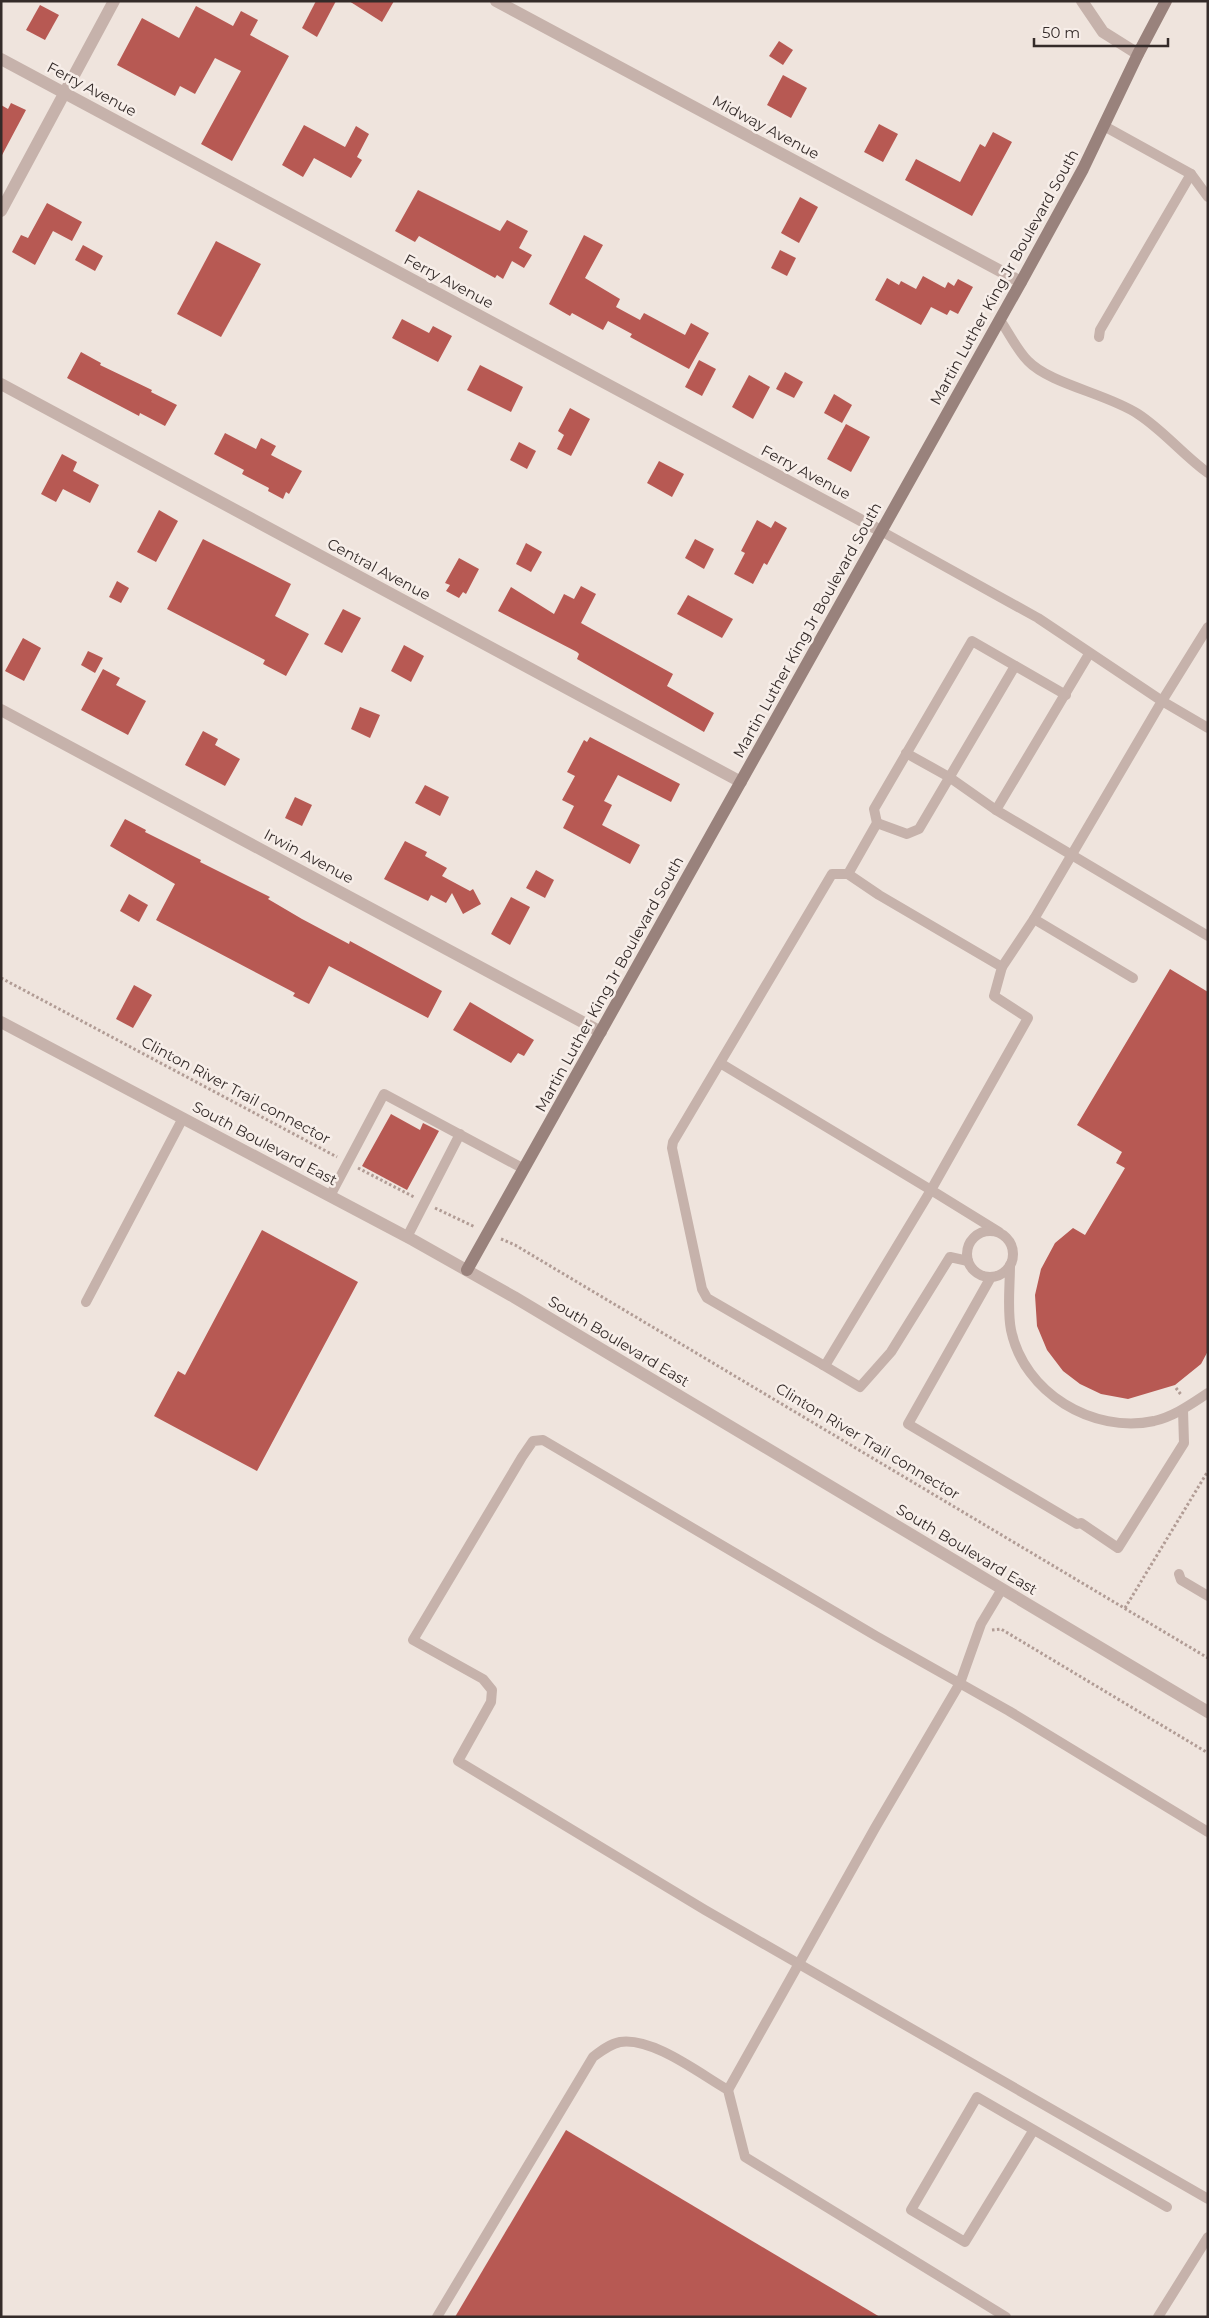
<svg xmlns="http://www.w3.org/2000/svg" width="1209" height="2318" font-family="Montserrat,sans-serif">
<style>
.building{fill:#b75953}
.lines{fill:none;stroke-linecap:round;stroke-linejoin:round}
.path{stroke:#b19c95;stroke-width:3;stroke-dasharray:2.5 2.5;stroke-linecap:butt}
.service{stroke:#c6b2ab;stroke-width:10}
.minor{stroke:#c6b2ab;stroke-width:12}
.tertiary{stroke:#c6b2ab;stroke-width:12}
.secondary{stroke:#99827c;stroke-width:12}
.labels{text-anchor:middle;dominant-baseline:central;stroke-width:5;stroke-linejoin:round;paint-order:stroke}
.street-label{font-size:15px;fill:#342b29;stroke:#f7eee9}
</style>
<rect width="100%" height="100%" fill="#efe4dd"/>
<g class="building">
<path d="M316,1H336L317,37L302,28Z"/>
<path d="M349,1H394L382,22Z"/>
<path d="M40,5L59,15L45,40L26,30Z"/>
<path d="M196,6L233,26L241,11L258,20L250,35L289,56L232,161L201,144L241,71L215,58L195,94L180,86L175,96L117,65L142,18L179,38Z"/>
<path d="M779,41L793,50L783,65L769,56Z"/>
<path d="M783,75L807,88L791,118L767,105Z"/>
<path d="M11,103L26,110L1,157V105L8,109Z"/>
<path d="M879,124L898,134L883,162L864,152Z"/>
<path d="M304,125L345,147L356,126L369,134L357,157L362,160L351,178L314,158L303,177L282,165Z"/>
<path d="M993,132L1012,142L972,216L905,180L916,159L960,182L980,144L985,147Z"/>
<path d="M418,190L500,231L507,220L528,231L519,248L532,255L524,268L512,261L503,279L497,275L495,278L419,236L415,242L395,231Z"/>
<path d="M800,197L818,207L799,243L781,233Z"/>
<path d="M47,203L82,222L72,241L53,231L35,265L12,252L21,235L28,238Z"/>
<path d="M584,235L603,245L585,278L620,299L616,307L640,320L644,313L685,335L691,323L709,333L689,369L630,337L632,334L608,321L603,330L572,313L570,316L549,304Z"/>
<path d="M216,241L261,264L221,337L177,314Z"/>
<path d="M83,245L103,256L95,271L75,260Z"/>
<path d="M780,250L796,258L787,276L771,268Z"/>
<path d="M923,276L945,288L948,282L954,286L958,279L973,287L958,314L950,310L947,315L931,307L921,325L875,300L887,278L899,285L901,281L916,289Z"/>
<path d="M402,319L429,333L433,326L452,336L438,362L392,338Z"/>
<path d="M81,352L101,363L100,365L152,390L151,392L177,405L165,426L140,413L139,416L67,378Z"/>
<path d="M699,360L716,369L702,396L685,387Z"/>
<path d="M480,365L523,387L511,412L467,390Z"/>
<path d="M785,372L803,382L794,398L776,389Z"/>
<path d="M749,375L770,387L753,419L732,407Z"/>
<path d="M834,394L852,405L842,423L824,413Z"/>
<path d="M570,408L590,419L571,456L557,449L564,435L558,431Z"/>
<path d="M846,424L870,437L851,472L827,459Z"/>
<path d="M225,433L256,449L261,438L276,446L271,455L302,471L289,494L286,492L283,499L268,491L269,488L242,474L244,470L214,454Z"/>
<path d="M519,442L536,451L527,469L510,460Z"/>
<path d="M62,454L77,462L73,471L99,485L90,503L63,489L56,502L41,494Z"/>
<path d="M659,461L684,474L672,497L647,483Z"/>
<path d="M159,510L178,521L156,562L137,552Z"/>
<path d="M757,520L771,528L775,521L787,528L767,565L764,563L753,584L734,574L745,553L741,551Z"/>
<path d="M203,539L291,584L275,616L309,634L286,676L263,664L265,660L167,609Z"/>
<path d="M695,539L714,549L704,569L685,558Z"/>
<path d="M526,543L542,552L531,572L516,564Z"/>
<path d="M459,558L479,569L466,594L463,592L459,598L446,591L450,585L445,583Z"/>
<path d="M117,581L129,588L121,603L109,597Z"/>
<path d="M581,586L596,594L581,623L673,674L667,686L714,713L704,732L577,659L579,654L577,652L498,611L511,587L554,614L564,594L574,599Z"/>
<path d="M688,595L733,619L722,638L677,614Z"/>
<path d="M343,609L361,618L342,653L324,644Z"/>
<path d="M23,638L41,648L24,681L5,671Z"/>
<path d="M404,645L424,656L411,682L391,671Z"/>
<path d="M88,651L103,658L95,673L81,665Z"/>
<path d="M103,669L120,678L116,685L146,701L128,735L81,710Z"/>
<path d="M360,707L380,715L370,738L351,729Z"/>
<path d="M203,731L218,739L215,745L240,759L225,786L185,765Z"/>
<path d="M590,737L680,784L671,802L618,775L604,801L612,805L602,825L640,845L630,864L563,828L574,806L562,800L575,776L567,772L584,740L587,742Z"/>
<path d="M425,785L449,797L440,816L415,803Z"/>
<path d="M295,797L312,805L302,826L285,818Z"/>
<path d="M125,819L146,830L145,832L201,860L200,862L270,897L268,899L302,919L349,944L350,941L442,991L428,1018L329,966L309,1004L293,996L295,993L156,920L175,884L110,846Z"/>
<path d="M405,841L427,852L425,856L447,868L442,876L470,891L473,889L481,904L463,914L452,893L446,903L431,895L428,901L384,879Z"/>
<path d="M536,870L554,880L545,898L526,888Z"/>
<path d="M129,894L148,905L139,922L120,911Z"/>
<path d="M511,897L530,907L510,945L491,934Z"/>
<path d="M1170,969L1208,992V1351L1201,1364L1175,1385L1128,1399L1101,1394L1080,1384L1063,1371L1047,1350L1037,1326L1035,1295L1041,1269L1055,1243L1073,1228L1085,1235L1125,1168L1116,1163L1122,1152L1077,1125Z"/>
<path d="M134,985L152,995L133,1028L116,1019Z"/>
<path d="M470,1002L534,1040L524,1056L518,1053L511,1063L453,1030Z"/>
<path d="M391,1114L420,1130L423,1123L439,1131L407,1190L362,1166Z"/>
<path d="M262,1230L358,1282L257,1471L154,1416L178,1371L185,1375Z"/>
<path d="M566,2130L880,2317H455Z"/>
</g>
<g class="lines">
<g class="path">
<path d="M1,978L337,1157"/>
<path d="M358,1168L414,1197"/>
<path d="M435,1208L475,1227"/>
<path d="M501,1239L515,1245L1208,1658"/>
<path d="M1176,1388L1182,1396"/>
<path d="M1125,1608L1208,1471"/>
<path d="M992,1630L1001,1629L1208,1753"/>
</g>
<g class="service">
<path d="M1104,126L1191,174L1208,197"/>
<path d="M1000,320C1009,333 1017,350 1028,361C1050,384 1108,394 1138,414C1164,431 1183,455 1208,473"/>
<path d="M1099,337L1100,330L1191,174"/>
<path d="M881,531L1038,618L1162,701L1034,919L1002,967"/>
<path d="M1208,627L1162,701L1208,728"/>
<path d="M1089,654L996,810L1208,936"/>
<path d="M906,753L949,777L996,810"/>
<path d="M877,823L907,834L919,829L1015,666"/>
<path d="M848,874L877,823L874,809L972,641L1066,695"/>
<path d="M1034,919L1133,978"/>
<path d="M720,1063L931,1190L1028,1018L994,996L1002,967L879,895L848,874H832L673,1142L672,1148L702,1289L707,1298L823,1365L826,1364L931,1190L999,1232"/>
<path d="M330,1196L384,1094L524,1169"/>
<circle cx="990" cy="1254" r="23"/>
<path d="M407,1237L460,1134"/>
<path d="M1010,1265C1010,1286 1007,1310 1011,1330C1024,1393 1093,1434 1154,1421C1175,1416 1191,1404 1208,1393"/>
<path d="M991,1277L908,1424L1077,1524L1081,1523L1118,1548L1184,1443L1183,1410"/>
<path d="M86,1302L183,1118"/>
<path d="M823,1365L860,1387L891,1352L950,1257L968,1261"/>
<path d="M1179,1574L1181,1580L1208,1596"/>
<path d="M1208,1832L1009,1711L876,1636L543,1440L533,1441L522,1457L413,1640L483,1679L492,1690L491,1702L458,1761L705,1910L1208,2199"/>
<path d="M728,2090L875,1828L960,1683L981,1624L1002,1589"/>
<path d="M1033,2131L965,2242L911,2210L977,2097L1167,2207"/>
<path d="M437,2317L593,2057C601,2051 610,2044 620,2042C653,2037 700,2074 728,2090L745,2157L1006,2317"/>
<path d="M1158,2317L1208,2237"/>
</g>
<g class="minor">
<path d="M496,1L1021,282"/>
<path d="M1082,1L1103,32L1138,54"/>
<path d="M1,59L881,531"/>
<path d="M1,211L114,1"/>
<path d="M1,384L741,782"/>
<path d="M1,710L601,1032"/>
</g>
<path class="tertiary" d="M1,1022L413,1240L514,1297L1208,1712"/>
<path class="secondary" d="M467,1270L1021,282L1083,169L1138,54L1166,1"/>
</g>
<g class="labels">
<g class="street-label">
<text transform="translate(92 89) rotate(28)">Ferry Avenue</text>
<text transform="translate(766 127) rotate(28)">Midway Avenue</text>
<text transform="translate(1004 277) rotate(-61)">Martin Luther King Jr Boulevard South</text>
<text transform="translate(449 281) rotate(28)">Ferry Avenue</text>
<text transform="translate(806 472) rotate(28)">Ferry Avenue</text>
<text transform="translate(379 569) rotate(28)">Central Avenue</text>
<text transform="translate(807 630) rotate(-61)">Martin Luther King Jr Boulevard South</text>
<text transform="translate(309 856) rotate(28)">Irwin Avenue</text>
<text transform="translate(609 984) rotate(-61)">Martin Luther King Jr Boulevard South</text>
<text transform="translate(236 1090) rotate(28)">Clinton River Trail connector</text>
<text transform="translate(265 1143) rotate(28)">South Boulevard East</text>
<text transform="translate(619 1341) rotate(31)">South Boulevard East</text>
<text transform="translate(868 1441) rotate(31)">Clinton River Trail connector</text>
<text transform="translate(967 1549) rotate(31)">South Boulevard East</text>
</g>
</g>
<rect width="1209" height="2318" fill="none" stroke="#342b29" stroke-width="5"/>
<path d="M1034 38v8h134v-8" fill="none" stroke="#342b29" stroke-width="2.5"/>
<text x="1042" y="38" font-size="15" fill="#342b29" stroke="#f7eee9" stroke-width="4" paint-order="stroke">50 m</text>
</svg>
